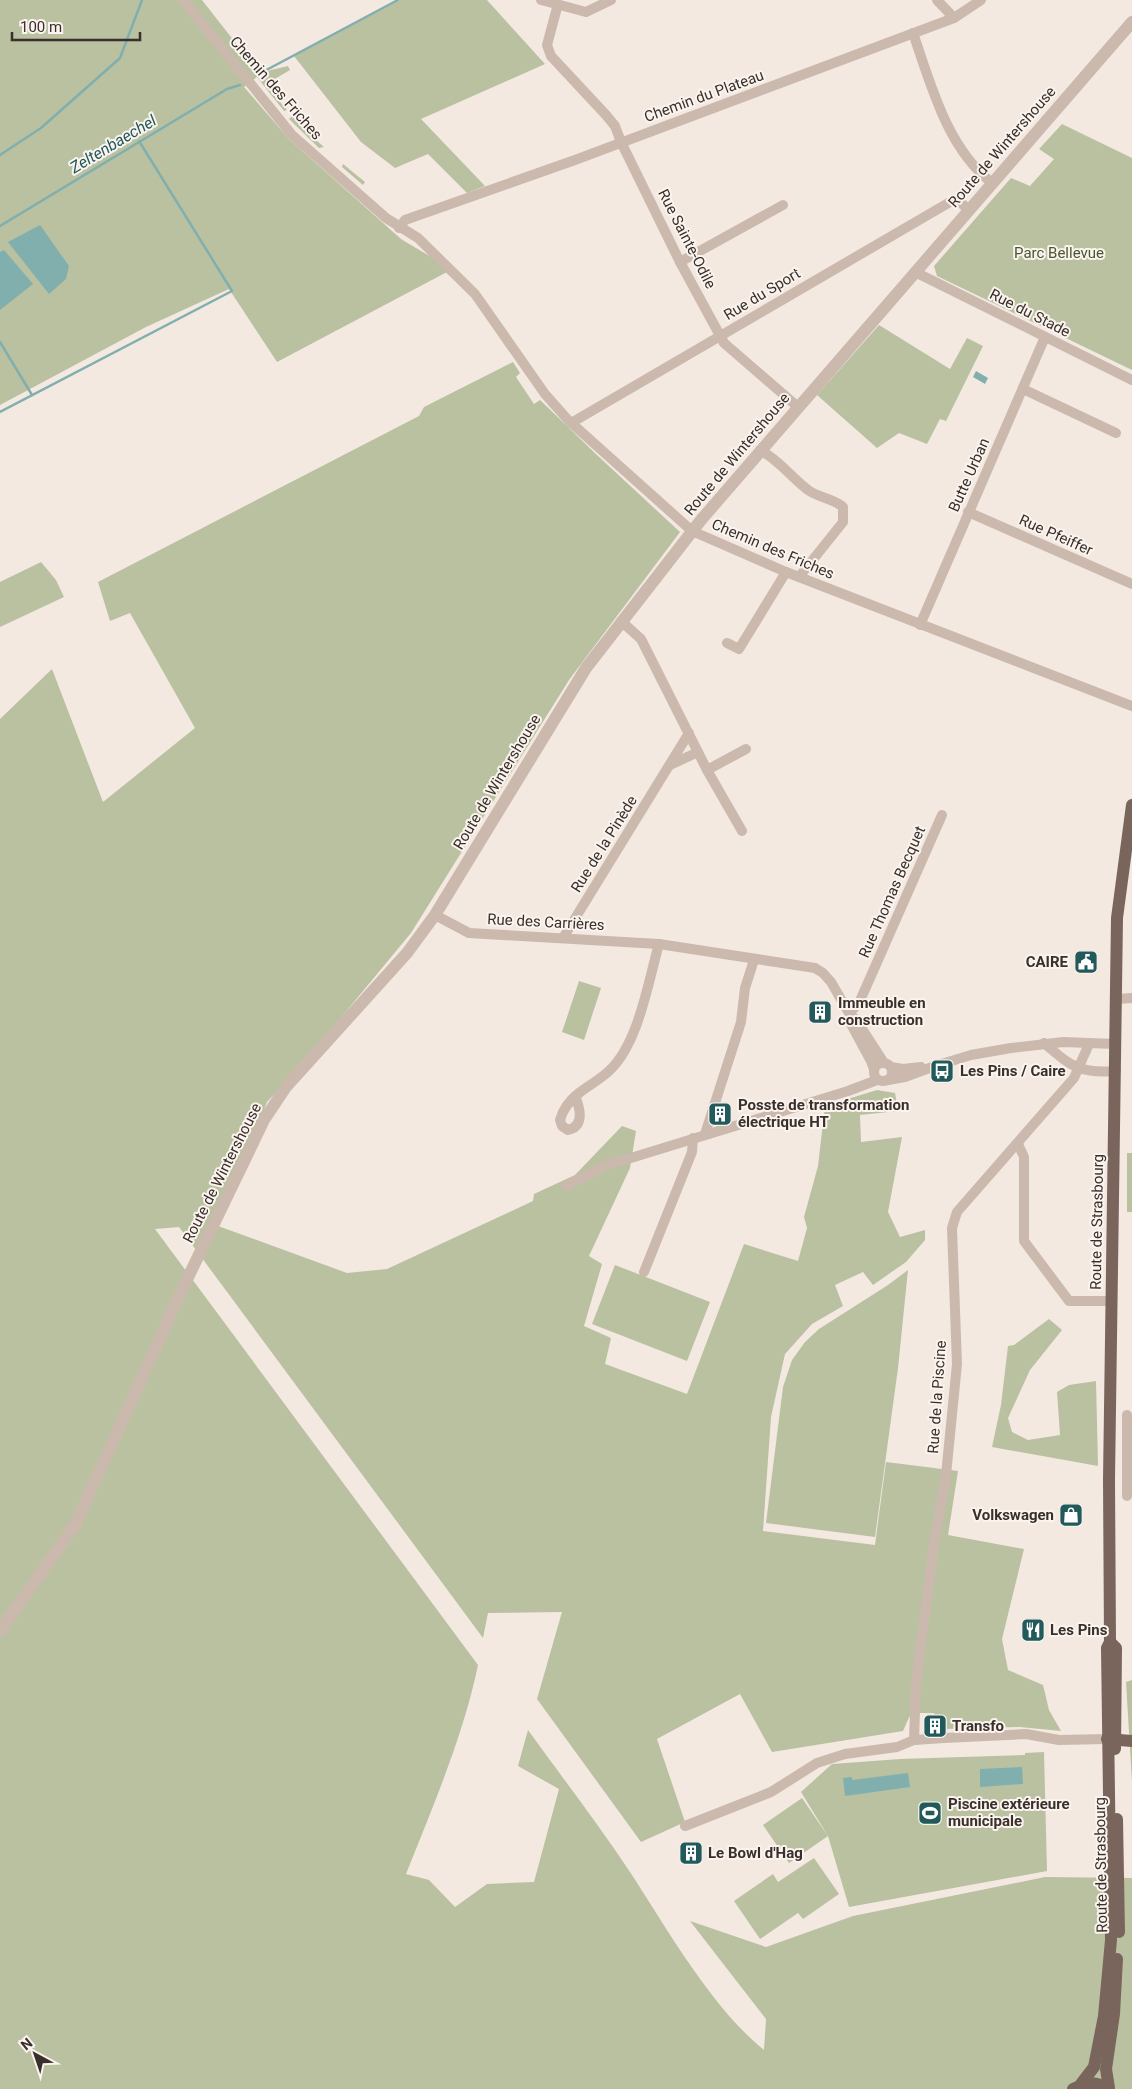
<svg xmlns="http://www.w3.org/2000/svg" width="1132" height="2089" font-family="Roboto,sans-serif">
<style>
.green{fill:#b9c1a1}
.water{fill:#81afae}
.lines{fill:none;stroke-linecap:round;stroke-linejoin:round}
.stream{stroke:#81afae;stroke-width:2.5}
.minor{stroke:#cbb9ad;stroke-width:10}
.tertiary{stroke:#cbb9ad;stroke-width:12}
.primary{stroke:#7a655d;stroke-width:12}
.labels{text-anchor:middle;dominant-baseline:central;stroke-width:4;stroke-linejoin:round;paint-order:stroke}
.street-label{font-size:15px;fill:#392f2b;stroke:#faf3ee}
.park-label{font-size:15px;fill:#4b5730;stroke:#faf3ee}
.poi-label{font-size:15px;font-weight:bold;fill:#392f2b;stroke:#faf3ee;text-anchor:start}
.water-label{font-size:16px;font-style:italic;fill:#22595a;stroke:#faf3ee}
</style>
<rect width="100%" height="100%" fill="#f3e9e1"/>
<g class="green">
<path d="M0,0H202L238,46L257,76L267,71L288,66L290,70L268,83L274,95L287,110L284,111L257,77L244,87L289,139L401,239L431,257L447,272L277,362L229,289L146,327L0,405Z"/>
<path d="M400,0H487L545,64L421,119L485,186L467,193L428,154L395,168L361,142L294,56Z"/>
<path d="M292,116L303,129L324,147L319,148L289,119Z"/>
<path d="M1062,124L1132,158V370L937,276L934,266L1011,178L1030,186L1054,159L1039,149Z"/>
<path d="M343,164L365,182L363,185L342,167Z"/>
<path d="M879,325L950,369L967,338L983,346L946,421L940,419L927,444L899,433L877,448L817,395Z"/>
<path d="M513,362L520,373L516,377L534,404L540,400L598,456L680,532L569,680L411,933L301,1066L267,1102L218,1226L347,1273L387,1269L533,1201L534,1194L575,1175L622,1126L636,1131L630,1168L589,1256L602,1264L584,1326L611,1338L605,1364L687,1394L744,1244L798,1261L807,1228L804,1217L818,1166L825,1106L877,1090L895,1093L898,1111L860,1115L861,1142L902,1137L888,1212L900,1237L925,1230V1240L906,1262L873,1285L863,1272L835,1285L843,1306L812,1324L785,1354L771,1417L763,1531L875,1545L886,1462L958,1471L948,1535L1024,1549L1002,1639L1008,1670L1043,1685L1049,1710L1061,1731L1020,1727L944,1729L934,1713H911L903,1731L772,1752L740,1694L657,1739L685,1822L641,1842L537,1699L562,1612L488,1613L483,1638L179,1227L155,1229L478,1665C463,1737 433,1806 406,1874L429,1880L455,1907L487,1884L534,1882L559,1789L518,1766L528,1730C562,1777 598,1824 630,1872C668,1930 711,2007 764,2050L766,2019L690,1921L766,1947L853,1916L1045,1877L1132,1878V2089H0V719L52,669L103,802L195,728L130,613L110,621L98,582L419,416L424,407Z"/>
<path d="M41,562L56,580L64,597L0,627V582Z"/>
<path d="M579,981L601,988L584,1040L562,1032Z"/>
<rect x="1127" y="1153" width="5" height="59"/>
<path d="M615,1265L710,1302L687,1361L592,1324Z"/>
<path d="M908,1270L898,1368L875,1537L766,1523L783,1387L792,1360L805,1342L819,1329L888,1285Z"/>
<path d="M1049,1319L1062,1330L1030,1370L1008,1418L1012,1432L1028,1440L1060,1435L1057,1392L1069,1385L1096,1381L1098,1466L992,1447L1001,1405L1008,1346L1014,1345Z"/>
<path d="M1132,1680V1782L1126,1682Z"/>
<path d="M1044,1752L1047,1871L849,1907L828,1836L789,1863L763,1825L802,1798L828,1836L801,1792L832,1764L900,1759L1025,1755V1753Z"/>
<path d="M814,1858L839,1894L803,1919L798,1913L760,1939L734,1901L773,1874L778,1882Z"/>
</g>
<g class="water">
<path d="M40,225L69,266L66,279L49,294L8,242Z"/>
<path d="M4,250L33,284L0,310V252Z"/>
<path d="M976,371L988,378L985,384L973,377Z"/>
<path d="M1022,1767L1023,1784L980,1787V1769Z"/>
<path d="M908,1773L910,1787L845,1796L843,1778L852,1777V1780Z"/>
</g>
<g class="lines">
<g class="stream">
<path d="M257,75L398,0"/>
<path d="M0,155L41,128L120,58L142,0"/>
<path d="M0,226L227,89L240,85"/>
<path d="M0,342L32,395"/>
<path d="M0,412L232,291L139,141"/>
</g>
<g class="minor">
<path d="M183,0L292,135L386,218L418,238L475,294L545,394L568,420L692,531L786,572L1132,706"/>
<path d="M541,0L586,12L611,0"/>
<path d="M937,0L954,18"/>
<path d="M558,4L547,45L551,56L606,115L615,126L621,142L680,262L724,343L798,407"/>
<path d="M913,33C931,85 947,148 992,183"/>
<path d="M399,228L405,220L575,160L954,18L981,0"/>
<path d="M680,262L783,205"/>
<path d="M915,272L1132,380"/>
<path d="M1023,389L1116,433"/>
<path d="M571,423L950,202L959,201L969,210"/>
<path d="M760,450C779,460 791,477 808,490C819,498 833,498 843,507V522L799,577"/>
<path d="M968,512L1132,584"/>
<path d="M621,621L641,639L707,770L742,831"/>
<path d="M920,625L1045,337"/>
<path d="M727,643L739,649L786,572"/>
<path d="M670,765L698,752"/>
<path d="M707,770L746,749"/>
<path d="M435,915L469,933L659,944L815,968L823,973L831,982L849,1013L857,1021L884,1063"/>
<path d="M563,938L689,733"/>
<path d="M1117,999L1132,998"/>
<path d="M849,1013L859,1003L942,815"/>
<path d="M851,1024L871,1061L874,1069"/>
<path d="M1044,1043C1071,1066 1079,1074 1116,1071"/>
<circle cx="883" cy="1072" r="9"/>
<path d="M891,1067L903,1069L921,1067"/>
<path d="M888,1080L905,1077L935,1066L971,1055L1011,1048L1063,1042L1115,1044"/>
<path d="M575,1096C580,1108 585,1126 568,1130L562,1126L560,1120C563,1109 570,1100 579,1093C589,1085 601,1079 610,1070C639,1042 648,982 659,944"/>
<path d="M705,1134L741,1022L745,988L754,960"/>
<path d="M1018,1144L1024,1157V1241L1069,1301H1112"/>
<path d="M566,1186L605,1166L848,1091L877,1080"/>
<path d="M644,1272L692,1152L693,1138"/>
<path d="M1127,1496V1415"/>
<path d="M914,1740L916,1682L935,1538L946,1475L957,1364L952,1228L957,1212L1074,1078L1089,1044"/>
<path d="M685,1826L771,1792L817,1763L845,1754L897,1747L914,1740L944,1738L1026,1734L1059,1740L1107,1739"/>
</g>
<path class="tertiary" d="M0,1631L75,1525L181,1292L264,1120L286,1087L407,953L435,915L586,668L701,520L1132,22"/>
<g class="primary">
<path d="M1110,1642L1116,1648L1115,1749"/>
<path d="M1107,1739L1132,1741"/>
<path d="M1117,1819L1119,1932"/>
<path d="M1081,2084L1094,2067L1104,2016L1111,1940L1107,1648L1110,1642L1109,1479L1117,918L1132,805"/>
<path d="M1109,2088L1106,2069L1114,2014L1117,1959"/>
<path d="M1073,2089C1086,2082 1096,2081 1109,2089"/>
</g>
</g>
<defs>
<g id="civic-square" transform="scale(1.25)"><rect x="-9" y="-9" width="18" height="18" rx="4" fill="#22595a" stroke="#faf3ee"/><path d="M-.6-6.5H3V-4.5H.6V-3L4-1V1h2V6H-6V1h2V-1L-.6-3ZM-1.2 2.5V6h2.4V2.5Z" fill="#fff"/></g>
<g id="building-square" transform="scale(1.25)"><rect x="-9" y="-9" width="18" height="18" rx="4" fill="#22595a" stroke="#faf3ee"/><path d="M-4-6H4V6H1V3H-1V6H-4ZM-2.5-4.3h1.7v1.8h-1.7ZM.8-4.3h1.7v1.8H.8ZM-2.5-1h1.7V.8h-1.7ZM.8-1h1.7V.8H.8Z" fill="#fff"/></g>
<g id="bus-square" transform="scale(1.25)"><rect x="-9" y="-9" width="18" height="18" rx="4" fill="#22595a" stroke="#faf3ee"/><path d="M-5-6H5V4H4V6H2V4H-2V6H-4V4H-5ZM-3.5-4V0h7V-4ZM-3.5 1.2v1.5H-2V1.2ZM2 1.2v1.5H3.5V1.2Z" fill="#fff"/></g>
<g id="shop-square" transform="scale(1.25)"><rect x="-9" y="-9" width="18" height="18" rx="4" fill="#22595a" stroke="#faf3ee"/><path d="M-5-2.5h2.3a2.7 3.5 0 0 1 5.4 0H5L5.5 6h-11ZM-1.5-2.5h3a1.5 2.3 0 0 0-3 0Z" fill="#fff"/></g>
<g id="restaurant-square" transform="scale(1.25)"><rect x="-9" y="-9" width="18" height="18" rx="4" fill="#22595a" stroke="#faf3ee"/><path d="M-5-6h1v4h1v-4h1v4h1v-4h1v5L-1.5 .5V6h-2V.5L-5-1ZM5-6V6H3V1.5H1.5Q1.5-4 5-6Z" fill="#fff"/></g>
<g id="stadium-square" transform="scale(1.25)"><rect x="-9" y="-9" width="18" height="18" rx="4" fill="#22595a" stroke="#faf3ee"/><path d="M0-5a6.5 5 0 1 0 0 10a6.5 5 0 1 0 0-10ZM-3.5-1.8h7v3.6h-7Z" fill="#fff"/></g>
</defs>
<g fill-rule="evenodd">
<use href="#civic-square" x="1086" y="962"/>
<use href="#building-square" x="820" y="1012"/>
<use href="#bus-square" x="942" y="1071"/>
<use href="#building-square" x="720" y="1114"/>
<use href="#shop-square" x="1071" y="1515"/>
<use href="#restaurant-square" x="1033" y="1630"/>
<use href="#building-square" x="935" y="1726"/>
<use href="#stadium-square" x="930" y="1813"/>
<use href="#building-square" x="691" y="1853"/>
</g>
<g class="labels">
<g class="street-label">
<text transform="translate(276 88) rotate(49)">Chemin des Friches</text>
<text transform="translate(704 96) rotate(-20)">Chemin du Plateau</text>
<text transform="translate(1002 147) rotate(-49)">Route de Wintershouse</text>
<text transform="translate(687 239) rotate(63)">Rue Sainte-Odile</text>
<text transform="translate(762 294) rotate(-31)">Rue du Sport</text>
<text transform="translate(1030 313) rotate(27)">Rue du Stade</text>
<text transform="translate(737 454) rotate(-50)">Route de Wintershouse</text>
<text transform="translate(969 475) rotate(-66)">Butte Urban</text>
<text transform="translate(1056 535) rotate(24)">Rue Pfeiffer</text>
<text transform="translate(773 549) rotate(23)">Chemin des Friches</text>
<text transform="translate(497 782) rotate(-59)">Route de Wintershouse</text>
<text transform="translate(604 844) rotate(-58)">Rue de la Pinède</text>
<text transform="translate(892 892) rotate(-66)">Rue Thomas Becquet</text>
<text transform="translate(546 922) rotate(3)">Rue des Carrières</text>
<text transform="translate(222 1173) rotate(-63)">Route de Wintershouse</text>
<text transform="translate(1097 1222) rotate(-89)">Route de Strasbourg</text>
<text transform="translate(937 1397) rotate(-86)">Rue de la Piscine</text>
<text transform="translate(1101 1865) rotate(-91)">Route de Strasbourg</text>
</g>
<g class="park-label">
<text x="1059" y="253">Parc Bellevue</text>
</g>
<g class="poi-label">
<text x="1068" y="962" text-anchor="end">CAIRE</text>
<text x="838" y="1003">Immeuble en<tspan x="838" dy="17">construction</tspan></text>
<text x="960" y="1071">Les Pins / Caire</text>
<text x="738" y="1105">Posste de transformation<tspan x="738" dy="17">électrique HT</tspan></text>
<text x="1054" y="1515" text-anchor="end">Volkswagen</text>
<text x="1050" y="1630">Les Pins</text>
<text x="952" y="1726">Transfo</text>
<text x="948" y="1804">Piscine extérieure<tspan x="948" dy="17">municipale</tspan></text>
<text x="708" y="1853">Le Bowl d'Hag</text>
</g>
<g class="water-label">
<text transform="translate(113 144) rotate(-31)">Zeltenbaechel</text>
</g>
</g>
<g transform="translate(35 2054) rotate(320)" stroke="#faf3ee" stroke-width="4" paint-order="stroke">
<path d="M0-4L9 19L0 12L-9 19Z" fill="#392f2b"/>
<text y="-8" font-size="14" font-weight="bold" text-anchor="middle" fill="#392f2b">N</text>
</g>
<path d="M12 32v8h128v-8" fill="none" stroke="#392f2b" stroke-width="2.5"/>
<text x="20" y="32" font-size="15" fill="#392f2b" stroke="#faf3ee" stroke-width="4" paint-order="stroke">100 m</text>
</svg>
